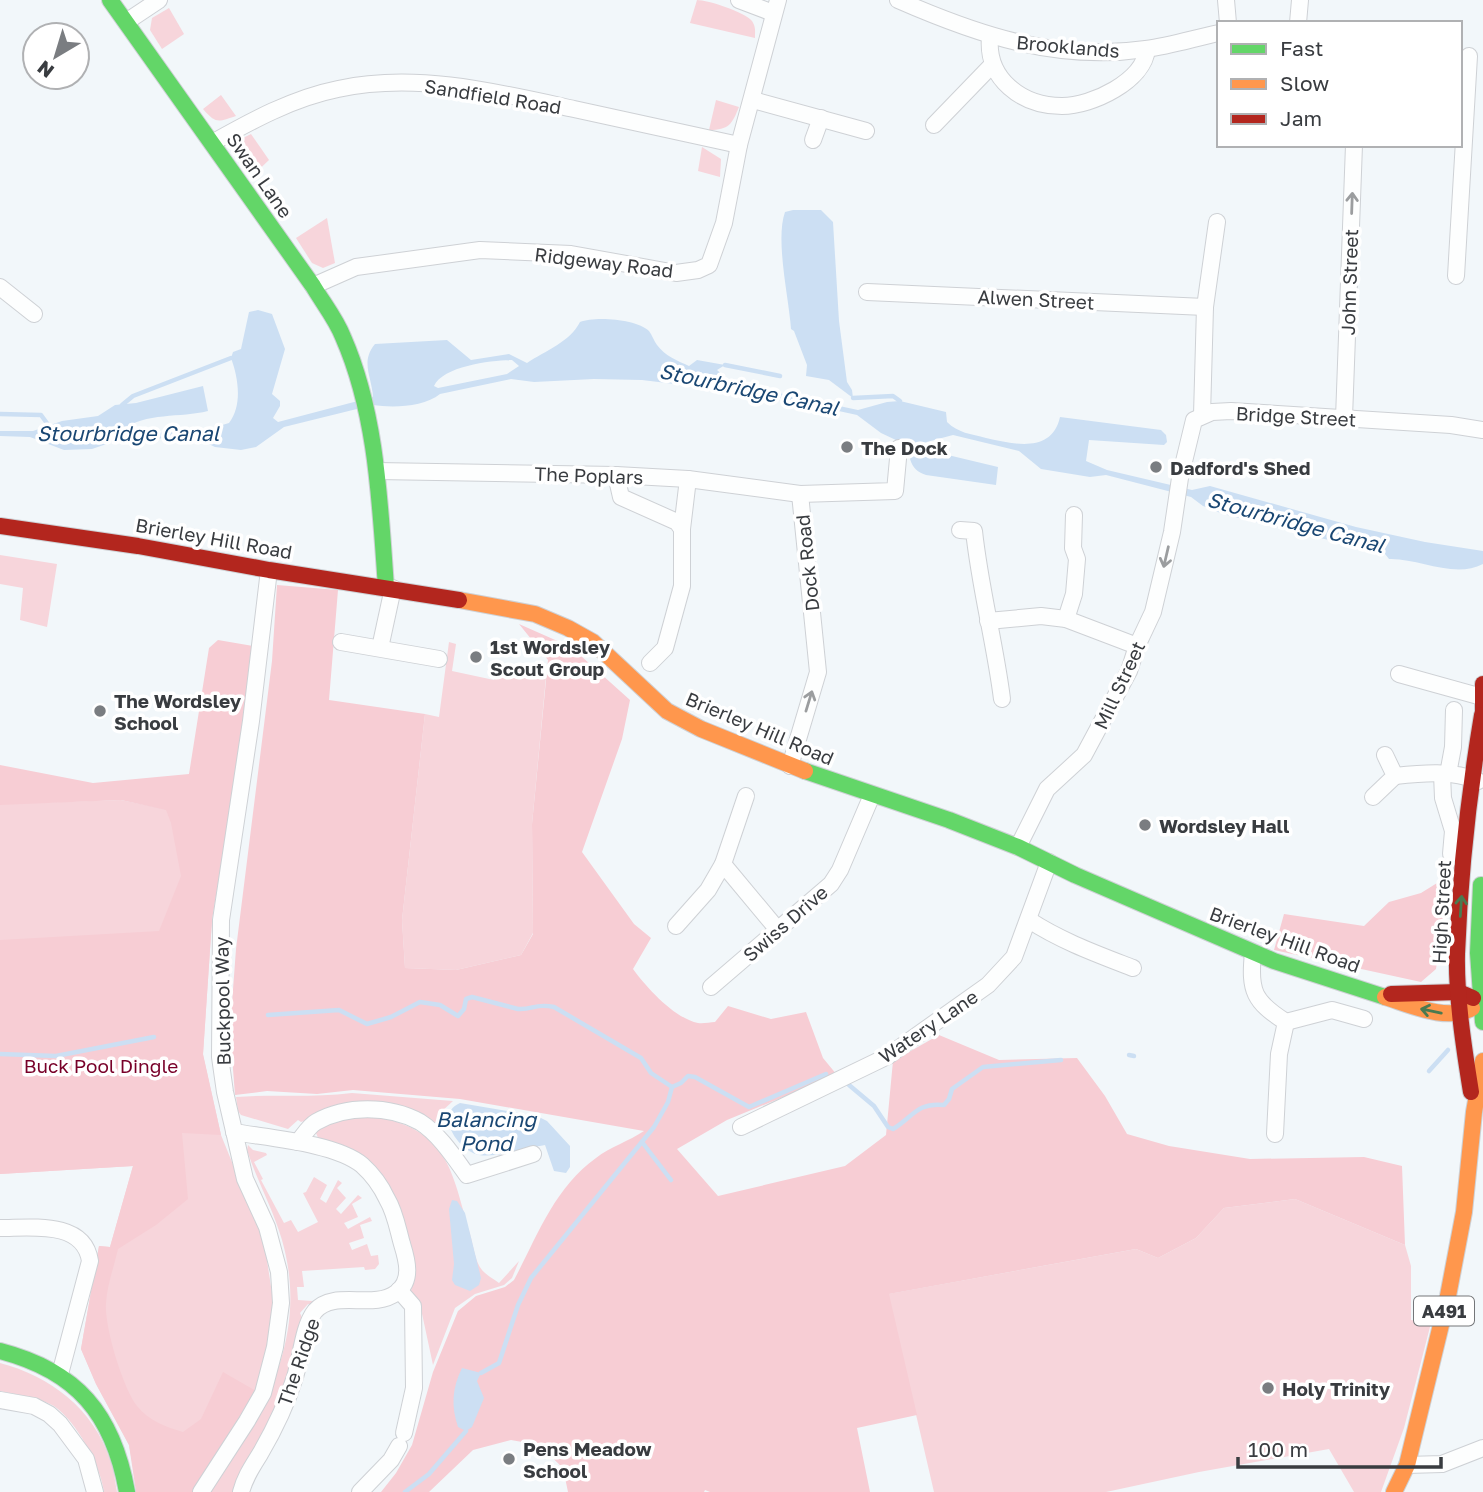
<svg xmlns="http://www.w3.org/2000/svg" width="1483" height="1492" font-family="'Golos Text',sans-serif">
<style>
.green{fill:#f7d5db}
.forest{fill:#f7cdd4}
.water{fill:#ccdff3;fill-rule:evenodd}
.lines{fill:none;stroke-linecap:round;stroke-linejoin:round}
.stream{stroke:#ccdff3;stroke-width:4.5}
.street-casing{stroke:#ced1d5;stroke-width:18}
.fast-casing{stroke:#ced1d5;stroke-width:18}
.slow-casing{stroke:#ced1d5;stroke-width:18}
.jam-casing{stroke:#ced1d5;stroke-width:18}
.street{stroke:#fdfefe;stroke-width:16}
.fast{stroke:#63d668;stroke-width:16}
.slow{stroke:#ff974d;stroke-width:16}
.jam{stroke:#b3261e;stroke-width:16}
.oneway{stroke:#9b9d9f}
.oneway2{stroke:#4a7a50}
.poi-dot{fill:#7a7d81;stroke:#fff;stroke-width:2.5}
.labels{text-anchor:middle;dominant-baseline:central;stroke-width:7;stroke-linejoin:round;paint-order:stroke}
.shield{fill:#fff;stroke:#747679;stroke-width:2}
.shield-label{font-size:18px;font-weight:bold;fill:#393c40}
.street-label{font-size:19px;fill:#393c40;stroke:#fff}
.poi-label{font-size:19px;font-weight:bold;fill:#393c40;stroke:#fff;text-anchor:start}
.park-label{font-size:19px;fill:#780029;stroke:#fff}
.water-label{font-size:21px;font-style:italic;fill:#1a4773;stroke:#fff}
</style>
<rect width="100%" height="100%" fill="#f2f7fa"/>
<g class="green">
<path d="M697,0C708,0 745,12 752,21C756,27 755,31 755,38L690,23Z"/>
<path d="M169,8L184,34L162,49L150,30L152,18Z"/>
<path d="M221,95L236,116C218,122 216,124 203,109Z"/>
<path d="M716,100L739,107C732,124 729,130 709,130Z"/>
<path d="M251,134L269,160L251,177L234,152L239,140Z"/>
<path d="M702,147L721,159L720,177L698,171Z"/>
<path d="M327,218L335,263L323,268L312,263L296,238Z"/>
<path d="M0,555L57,564L47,627L20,620L23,588L0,584Z"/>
<path d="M449,642L456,644L452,671L494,680L495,678H499L502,666L546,677L532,824L533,933L521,955L456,970L405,968L402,920L425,714L439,717Z"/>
<path d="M189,774L212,920L203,1055L221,1135L264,1241L274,1306L269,1350L256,1391L136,1484L129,1445L96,1384L81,1349L99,1246L110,1247L133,1166L0,1174V804L121,800L165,809Z"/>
<path d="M352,1093L453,1101L440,1113L438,1131L349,1106L301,1122L298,1120L288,1129L241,1115L238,1111L236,1097C275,1094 313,1098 352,1093Z"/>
<path d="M373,1116C449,1130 451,1169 470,1234C473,1244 475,1262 482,1270C486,1275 494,1279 499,1283L519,1261L512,1278L504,1285L475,1294L455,1308L433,1365L421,1309L411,1292L414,1260L361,1155L346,1147L319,1140L316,1133L318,1128C336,1121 353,1117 373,1116Z"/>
<path d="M248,1145L253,1150L266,1153L267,1155L254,1162L263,1179L261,1180L284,1223L291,1220L298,1232L318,1222L303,1193L306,1192L314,1177L327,1185L320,1199L326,1203L338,1180L342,1183L337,1188L346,1198L336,1209L341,1214L358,1195L362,1198L352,1204L358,1217L344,1223L348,1229L370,1217L372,1221L360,1225L364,1238L349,1243L352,1250L367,1244L371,1256L378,1255L379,1264L375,1269L365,1270L364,1267L302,1271L304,1287H297L298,1300L312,1301L314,1304H308L300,1313C305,1322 300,1331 299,1340C291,1376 276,1411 259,1443C249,1460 238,1473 234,1492H211C263,1414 310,1337 282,1240C273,1209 257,1181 247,1150Z"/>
<path d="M1295,1199L1405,1245L1411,1266V1320L1431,1323L1404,1428L1381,1492H1354L1329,1449L1199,1472L1106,1492H934L888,1294L1136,1249L1158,1258L1196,1238L1224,1208Z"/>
<path d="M0,1363C50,1376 94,1409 110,1460C114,1470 115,1481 117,1492H104C101,1466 76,1421 54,1406C38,1397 18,1395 0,1391Z"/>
</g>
<g class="forest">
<path d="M277,585L338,590L329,700L425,714L402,920L405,968L456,970L521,955L533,934L532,824L548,660L519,624L571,647L630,700L622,739L582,852L634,924L651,938L633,969C647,988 674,1018 698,1023C703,1024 710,1022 715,1022L728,1006L771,1019L806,1012L823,1058L837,1075L727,1120L677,1149L718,1196L845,1166L886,1135L893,1061L939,1035L999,1060L1077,1058L1105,1096L1127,1134L1169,1146L1250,1159L1364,1157L1402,1166L1405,1245L1295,1199L1224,1208L1196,1238L1158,1258L1136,1249L889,1294L917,1415L857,1428L870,1492H710L705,1490L704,1492H568L563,1468L539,1445L511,1440L473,1450L429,1492H381L396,1473L412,1445L433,1372L458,1311L476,1296L505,1287L514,1280C537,1237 554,1188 596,1158C610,1147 629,1141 644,1131L460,1099L353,1090L317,1094L267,1091L235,1095L230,1030L236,949L272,661Z"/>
<path d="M218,640L253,646L235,780L212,920L203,1054L221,1135L182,1133L188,1199L156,1225L118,1249C114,1267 107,1285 106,1303C104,1326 123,1388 137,1406C149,1421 166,1427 183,1432L201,1419L223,1372L256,1391L195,1492H136L129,1445L96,1384L81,1349L99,1246L110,1247L133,1166L0,1174V940L159,931L181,876L171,823L166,810L121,800L0,805V765L93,783L189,774L209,648Z"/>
<path d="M1450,875L1436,969L1421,982L1274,950L1284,914L1364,926L1389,902L1421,893Z"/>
</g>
<g class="water">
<path d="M793,210H821L833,222L839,321L847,382L852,390L853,398L829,380L806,376L807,365L794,331L791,329C789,298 775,240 785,212Z"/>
<path d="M258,310L272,314L285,349L272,394L280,401V406L273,418L278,422L373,397C372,377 360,362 375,344L447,340L471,360L509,354L527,363C545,351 570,342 580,322C595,316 637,319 649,331C652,335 654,341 657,345C665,356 678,361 689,366L697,360L725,365L717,370L732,383L858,410L887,402L900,401L946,412L947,422C958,433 971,434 986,438C1013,444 1052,454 1060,417L1161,430L1166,435L1167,442L1164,445L1089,440L1086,461L1107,470L1192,490L1210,486L1356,527L1425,542L1483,551V564C1454,579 1419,558 1389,559L1385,554L1223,514L1203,506L1191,497L1106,475L1090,477L1041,469L1019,451L953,435L923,443L927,450L998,467L996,485L926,475C917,472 913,468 910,459L916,451L912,444L898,441L881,433L857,415L720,385L708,388L642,380L594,379L534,382L511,379L440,394C424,407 393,408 373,405L284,427L256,447L241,450L215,447L198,439L124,438L92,449L64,450L30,437L0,436V431H33L62,421L98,416L115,405L136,403L203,386L208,411C181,418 145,412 122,430L125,433L199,432L229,423C243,405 238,377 231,358L233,352L241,349L249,312ZM512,360L519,366L507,374L438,388L434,386C443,366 493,360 512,360Z"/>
<path d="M460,1103L537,1116L547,1121L570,1146V1167L566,1173L554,1171L545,1145C527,1148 495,1158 479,1155C458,1151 434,1114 460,1103Z"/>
<path d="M452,1200L457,1201L465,1213L481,1278L479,1285L470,1291L455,1285L452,1280L454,1264L449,1209Z"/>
<path d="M462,1368L481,1373L477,1381L484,1398L472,1427L466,1431L458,1427C451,1406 452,1388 462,1368Z"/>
</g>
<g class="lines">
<g class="stream">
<path d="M725,365L780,376"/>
<path d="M853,398L893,396L900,401"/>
<path d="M122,405L133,396L231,358"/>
<path d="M0,414L41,415L49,426"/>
<path d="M268,1015L339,1010L367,1024L391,1017L420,1002L440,1005L458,1016L464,1009L466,999L472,997L518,1009C533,1010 535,1003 554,1007L641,1058L651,1073L672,1087L681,1083L688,1076L695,1077L749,1107L826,1074"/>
<path d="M0,1054L56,1056L154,1037"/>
<path d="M1129,1055L1134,1056"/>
<path d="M1429,1071L1448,1050"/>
<path d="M849,1085L874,1106L888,1127L893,1129C913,1117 917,1102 944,1105L949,1099L952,1089L983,1067L1061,1060"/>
<path d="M642,1142L671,1180"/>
<path d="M481,1373L499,1363L518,1305L531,1278L654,1127L668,1102L672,1087"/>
<path d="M405,1492L429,1474L466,1431"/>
</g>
<g class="street-casing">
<g id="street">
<path d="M739,0L773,13"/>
<path d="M898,0C978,35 1057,62 1146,49C1170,46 1195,38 1219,33"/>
<path d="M1226,0L1228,23"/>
<path d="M126,22L159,0"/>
<path d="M1298,23L1300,0"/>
<path d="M990,37C986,79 1022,106 1062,106C1092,106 1144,81 1147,49"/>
<path d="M753,100L866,131"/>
<path d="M934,125L992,65"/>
<path d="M813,140L821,118"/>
<path d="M212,143C251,121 293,98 338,89C416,72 497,92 574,109C629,121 684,133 739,145"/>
<path d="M1456,276L1469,56"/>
<path d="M313,286L356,267L480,250L571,254L676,273L698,270L709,265L724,223L739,145L778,0"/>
<path d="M0,287L34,314"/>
<path d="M867,292L1205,307"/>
<path d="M1202,415L1205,307L1217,222"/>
<path d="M1344,418L1354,145"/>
<path d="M377,471L616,475L688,479L800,494L895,491L899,448"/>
<path d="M616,475L621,497L677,522L682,529"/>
<path d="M960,530L974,531C980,588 995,643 1002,699"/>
<path d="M1066,619L1074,594L1077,559L1073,548L1074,515"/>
<path d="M988,621L1041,616L1066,619L1137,646"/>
<path d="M341,642L439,659"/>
<path d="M380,648L393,588"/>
<path d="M650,663L665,648L682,586V529L688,479"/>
<path d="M1399,674L1482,697"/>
<path d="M790,766L818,672L800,494"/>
<path d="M1442,774L1443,798L1453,831L1451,854"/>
<path d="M1448,774L1453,747L1454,710"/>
<path d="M1395,776C1422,773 1453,770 1478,781"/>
<path d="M1373,797L1395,776L1385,755"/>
<path d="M1018,847L1047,789L1084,755L1129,671L1137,646L1153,612L1172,532L1180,478L1194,420L1212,412L1231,411L1451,425L1483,430"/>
<path d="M723,864L778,930"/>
<path d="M1029,920C1061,941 1097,954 1133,968"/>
<path d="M676,926L708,890L723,864L746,796"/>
<path d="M1253,953C1249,991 1254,1002 1286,1022L1279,1054L1275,1134"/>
<path d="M711,987L831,884L840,870L872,795"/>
<path d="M1286,1022L1332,1010L1364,1019"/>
<path d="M741,1127L888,1056L988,985L1014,957L1049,862"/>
<path d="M234,1132C268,1138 335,1143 362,1165C372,1174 381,1186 387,1199C395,1212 398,1230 402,1244C407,1260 413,1281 396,1293C373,1310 334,1289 315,1311C303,1326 301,1358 295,1377C287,1403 274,1430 260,1454C252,1467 245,1477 241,1492"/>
<path d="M298,1142C303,1136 309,1126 316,1122C346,1105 389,1105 420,1122C439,1134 454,1157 467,1175L533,1154"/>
<path d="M0,1228C31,1228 84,1220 90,1261L60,1374"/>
<path d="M399,1290L413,1306L414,1388L404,1433"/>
<path d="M0,1400L34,1406L49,1414L60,1424L86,1459L95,1492"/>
<path d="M1407,1465L1442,1464L1483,1448"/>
<path d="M201,1492L247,1421L263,1393L275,1347L281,1303L279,1272L267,1227L245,1179L225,1092L220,1057L221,920L251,721L269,570"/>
<path d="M360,1492L391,1460L399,1446"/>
</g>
</g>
<g class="fast-casing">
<g id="fast">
<path d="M110,0L313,286C323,303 336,319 343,337C377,414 380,505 386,587"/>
<path d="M805,771L949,820L1018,847L1075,875L1274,961L1385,997"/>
<path d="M1481,885L1478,953L1483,1022"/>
<path d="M0,1351C77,1371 113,1414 127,1492"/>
</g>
</g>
<g class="slow-casing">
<g id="slow">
<path d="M459,600L535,614L568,628L593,642L667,711L701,729L805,771"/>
<path d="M1385,997C1411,1005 1447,1022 1472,1008"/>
<path d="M1394,1492L1407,1465L1448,1296L1464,1212L1474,1112L1483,1061"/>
</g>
</g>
<g class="jam-casing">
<g id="jam">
<path d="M0,526L138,546L269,570L459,600"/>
<path d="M1483,684V731"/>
<path d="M1391,994L1459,992L1473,998"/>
<path d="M1471,1092C1464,1049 1456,997 1457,954C1460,875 1469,792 1482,715"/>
</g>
</g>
<use href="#street" class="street"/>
<use href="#fast" class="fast"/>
<use href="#slow" class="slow"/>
<use href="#jam" class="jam"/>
</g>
<defs><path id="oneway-shaft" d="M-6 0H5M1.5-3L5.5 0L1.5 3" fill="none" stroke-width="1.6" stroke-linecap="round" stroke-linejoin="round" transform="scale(1.75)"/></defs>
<g class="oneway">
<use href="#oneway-shaft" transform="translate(1352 203) rotate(-88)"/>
<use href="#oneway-shaft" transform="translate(1166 557) rotate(103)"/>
<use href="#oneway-shaft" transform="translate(809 701) rotate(-73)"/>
</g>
<g class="oneway2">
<use href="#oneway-shaft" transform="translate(1461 906) rotate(-86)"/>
<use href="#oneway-shaft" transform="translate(1431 1011) rotate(-168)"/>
</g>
<g class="poi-dot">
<circle cx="847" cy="447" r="7"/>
<circle cx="1156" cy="467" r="7"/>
<circle cx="476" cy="657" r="7"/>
<circle cx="100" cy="711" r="7"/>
<circle cx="1145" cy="825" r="7"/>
<circle cx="1268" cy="1388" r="7"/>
<circle cx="509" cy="1459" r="7"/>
</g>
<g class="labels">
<rect class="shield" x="1414" y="1296.5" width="60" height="29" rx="5"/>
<g class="shield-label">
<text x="1444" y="1311">A491</text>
</g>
<g class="street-label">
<text transform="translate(1068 46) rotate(5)">Brooklands</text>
<text transform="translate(493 96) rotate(9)">Sandfield Road</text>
<text transform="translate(260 175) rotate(55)">Swan Lane</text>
<text transform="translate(604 262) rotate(7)">Ridgeway Road</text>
<text transform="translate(1349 282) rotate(-88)">John Street</text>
<text transform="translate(1036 299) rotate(3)">Alwen Street</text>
<text transform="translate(1296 416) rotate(3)">Bridge Street</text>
<text transform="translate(589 475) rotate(2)">The Poplars</text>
<text transform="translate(214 538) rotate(10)">Brierley Hill Road</text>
<text transform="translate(807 563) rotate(-96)">Dock Road</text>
<text transform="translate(1119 685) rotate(-65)">Mill Street</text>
<text transform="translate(760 728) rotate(23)">Brierley Hill Road</text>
<text transform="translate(1441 912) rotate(-87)">High Street</text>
<text transform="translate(785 923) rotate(-41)">Swiss Drive</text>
<text transform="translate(1285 939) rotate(20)">Brierley Hill Road</text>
<text transform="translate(222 1001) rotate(-91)">Buckpool Way</text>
<text transform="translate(928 1026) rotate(-34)">Watery Lane</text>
<text transform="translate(298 1362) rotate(-71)">The Ridge</text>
</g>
<g class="poi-label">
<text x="861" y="447">The Dock</text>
<text x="1170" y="467">Dadford's Shed</text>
<text x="490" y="646">1st Wordsley<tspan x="490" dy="22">Scout Group</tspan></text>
<text x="114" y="700">The Wordsley<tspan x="114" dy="22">School</tspan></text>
<text x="1159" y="825">Wordsley Hall</text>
<text x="1282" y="1388">Holy Trinity</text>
<text x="523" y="1448">Pens Meadow<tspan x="523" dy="22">School</tspan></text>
</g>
<g class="park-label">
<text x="101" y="1065">Buck Pool Dingle</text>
</g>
<g class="water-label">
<text transform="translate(749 389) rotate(12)">Stourbridge Canal</text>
<text x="128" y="433">Stourbridge Canal</text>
<text transform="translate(1296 522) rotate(15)">Stourbridge Canal</text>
<text x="486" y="1119">Balancing<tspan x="486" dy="24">Pond</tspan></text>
</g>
</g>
<rect x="1217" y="21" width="245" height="126" fill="#ffffff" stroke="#b0b1b3" stroke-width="2"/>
<rect x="1231" y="44" width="35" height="10" fill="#63d668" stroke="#b0b1b3" stroke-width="2"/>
<text x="1280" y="56" font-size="21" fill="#393c40">Fast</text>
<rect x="1231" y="79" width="35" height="10" fill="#ff974d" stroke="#b0b1b3" stroke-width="2"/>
<text x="1280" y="91" font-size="21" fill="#393c40">Slow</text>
<rect x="1231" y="114" width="35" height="10" fill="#b3261e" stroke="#b0b1b3" stroke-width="2"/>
<text x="1280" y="126" font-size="21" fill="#393c40">Jam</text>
<g transform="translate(56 56) rotate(218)"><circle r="33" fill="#ffffff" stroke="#b0b1b3" stroke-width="2"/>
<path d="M0-5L12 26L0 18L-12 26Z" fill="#7a7d81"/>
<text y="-10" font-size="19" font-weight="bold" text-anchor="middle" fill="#393c40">N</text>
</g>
<path d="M1238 1457v10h203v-10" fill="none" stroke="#393c40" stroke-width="3.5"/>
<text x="1248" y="1457" font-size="21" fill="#393c40" stroke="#ffffff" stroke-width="5" paint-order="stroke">100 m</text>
</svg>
